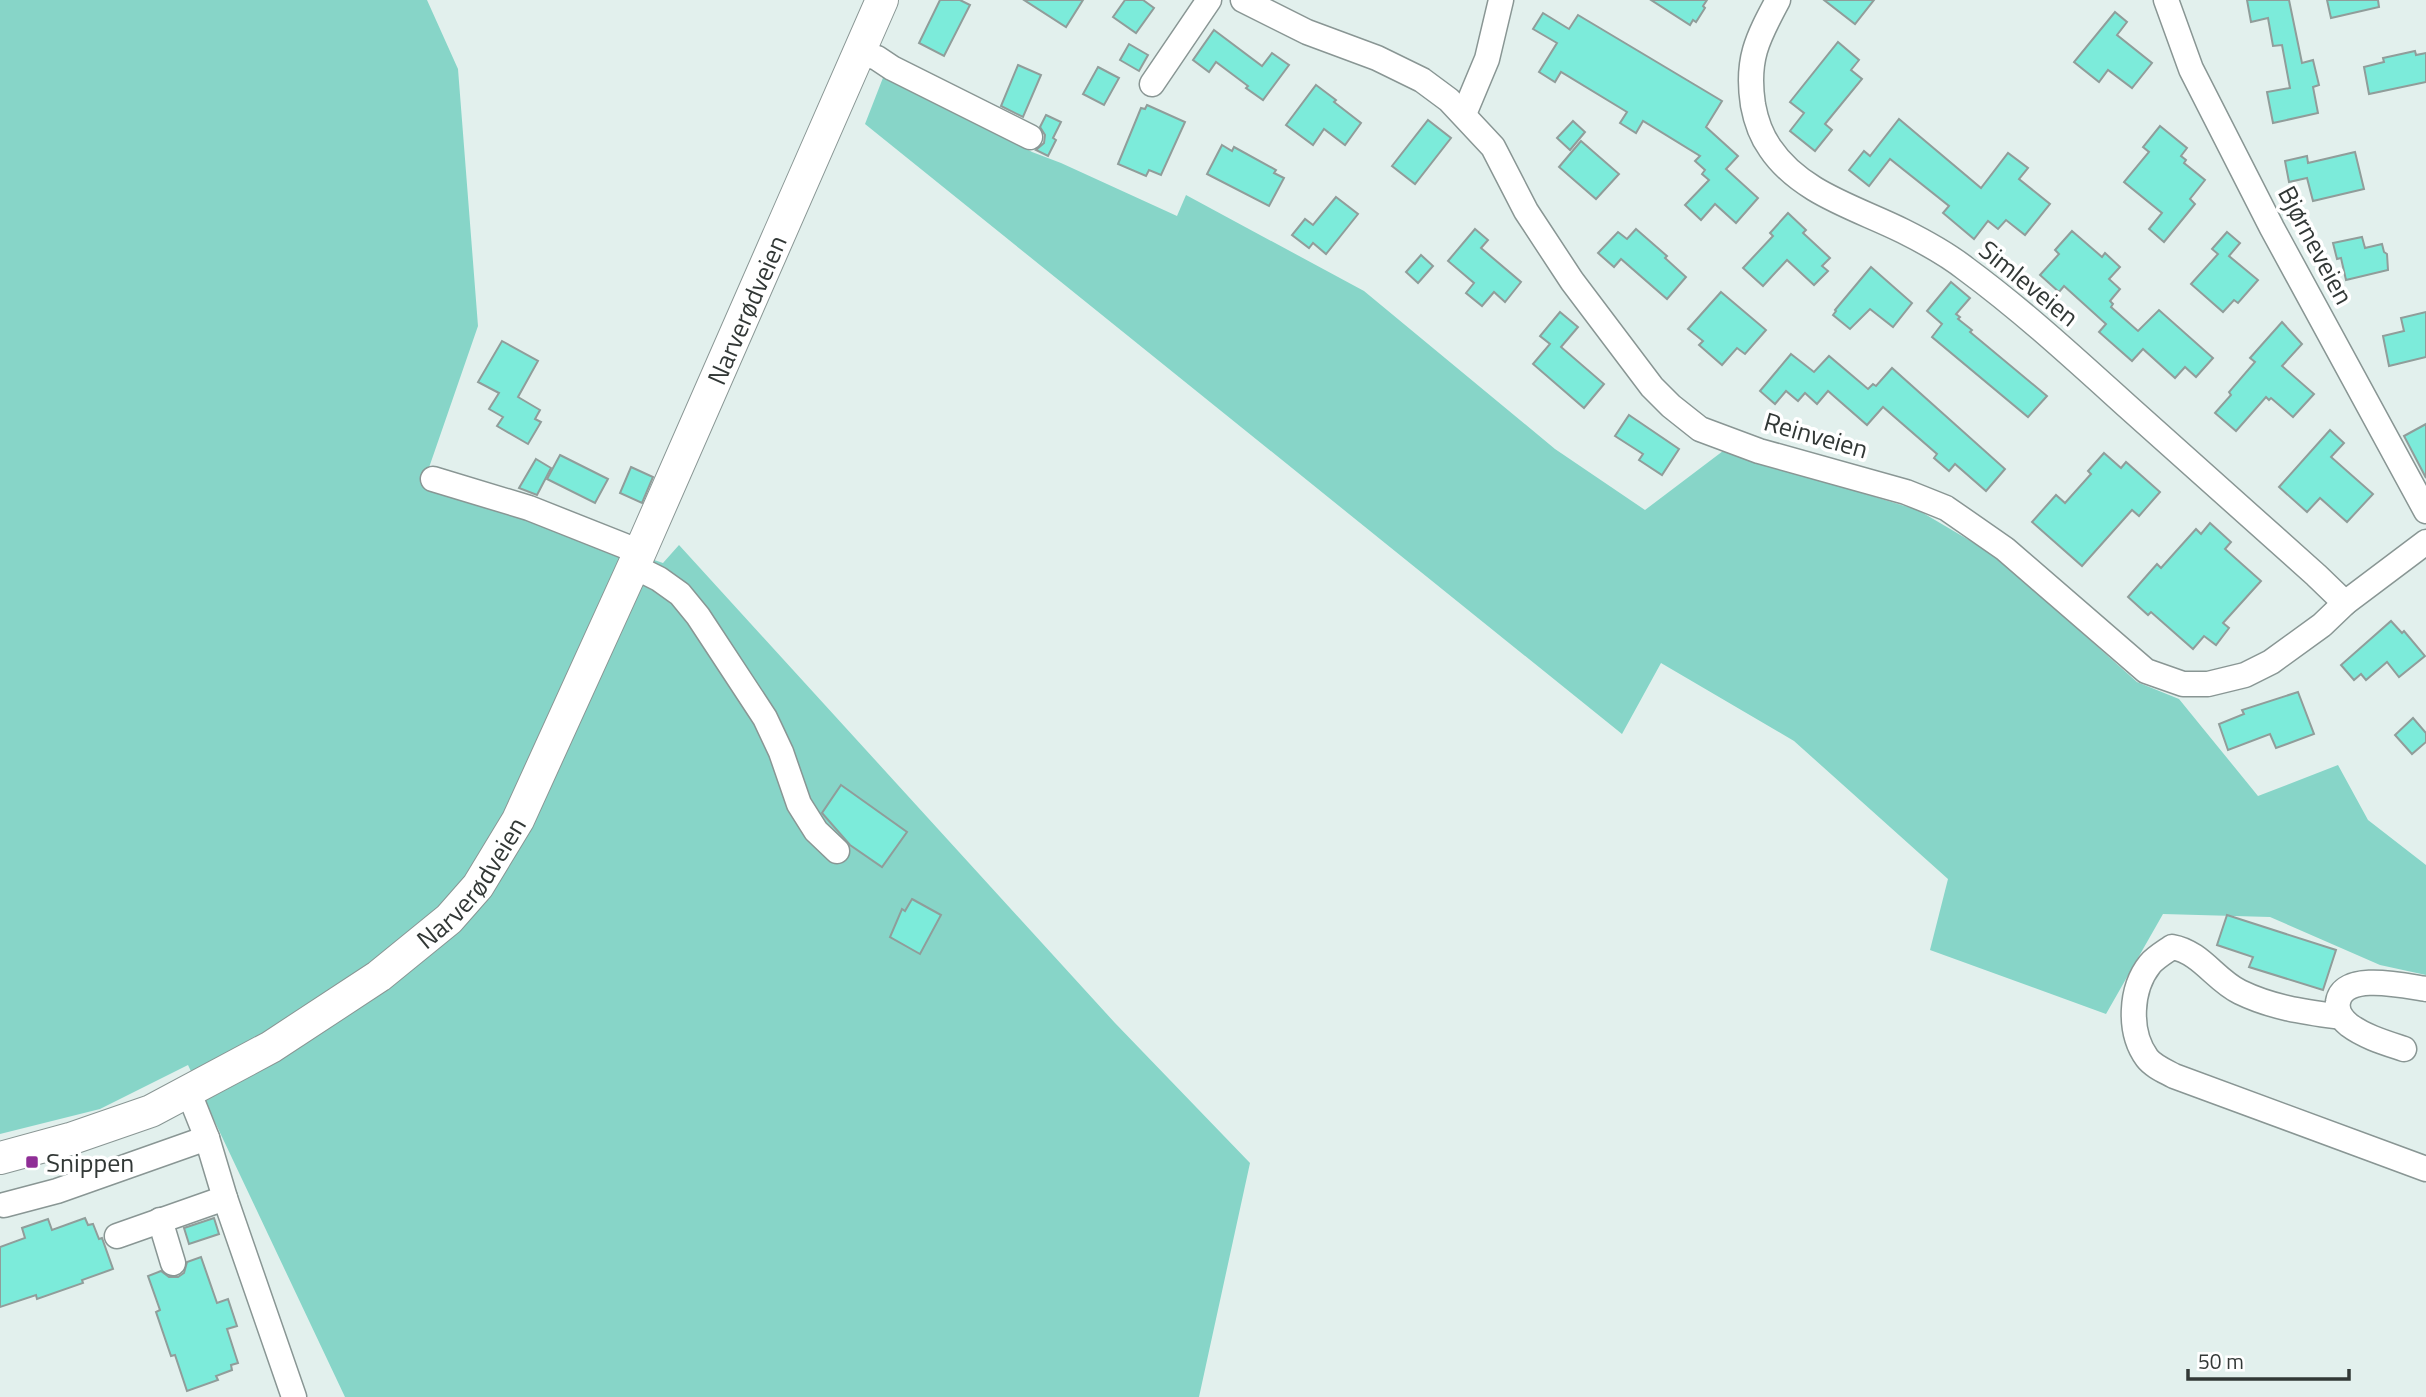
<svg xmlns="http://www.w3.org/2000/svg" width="2426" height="1397" font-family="'Titillium Web',sans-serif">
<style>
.green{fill:#87d5c8}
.building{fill:#7cebda;stroke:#909d9a;stroke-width:2}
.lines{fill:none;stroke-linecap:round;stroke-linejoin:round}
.minor-casing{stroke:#899694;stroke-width:27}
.major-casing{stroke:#899694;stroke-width:34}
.minor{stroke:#fff;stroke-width:24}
.major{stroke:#fff;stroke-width:32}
.poi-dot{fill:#8f2e96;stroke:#fff;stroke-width:2.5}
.labels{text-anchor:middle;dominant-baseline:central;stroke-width:7;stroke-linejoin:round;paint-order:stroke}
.street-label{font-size:26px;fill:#323836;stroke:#fff}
.poi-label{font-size:26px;fill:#323836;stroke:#fff;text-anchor:start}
</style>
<rect width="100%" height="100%" fill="#e2f0ed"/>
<g class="green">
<path d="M0,0H427L458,69L478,326L424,482L663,563L679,545L1115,1023L1250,1163L1199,1397H345L188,1065L100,1109L0,1134Z"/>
<path d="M886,70L1032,152L1061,163L1177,216L1186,195L1364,291L1555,449L1645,510L1723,451L1918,510L1996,556L2137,682L2179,699L2258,796L2338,765L2368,820L2426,865V975L2380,965L2270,917L2163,914L2106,1014L1930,950L1948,879L1794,741L1661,663L1622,734L865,124Z"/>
</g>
<g class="building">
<path d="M940,0H960L970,5L944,56L919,43Z"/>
<path d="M1024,0H1083L1066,27Z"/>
<path d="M1125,0H1143L1154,8L1136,33L1113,17Z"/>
<path d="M1651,0H1707L1703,6L1705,8L1696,22L1693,20L1690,25Z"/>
<path d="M1824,0H1874L1855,24Z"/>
<path d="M2247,0H2289L2302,63L2313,60L2319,85L2313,87L2318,113L2273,123L2267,92L2290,88L2282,45L2273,46L2268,18L2251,22Z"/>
<path d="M2327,0H2378L2379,7L2331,18Z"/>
<path d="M2115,12L2127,22L2117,35L2152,63L2132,88L2108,70L2099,82L2074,62Z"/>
<path d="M1543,13L1569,29L1578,15L1722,101L1706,127L1738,156L1726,169L1758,198L1736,223L1715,204L1701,220L1685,205L1709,180L1702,174L1705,170L1695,161L1700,156L1643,121L1636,133L1620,123L1627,112L1561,72L1555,82L1539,72L1557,43L1533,29Z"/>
<path d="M1214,30L1262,66L1272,53L1289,65L1263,100L1246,88L1248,86L1216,62L1209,72L1193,60Z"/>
<path d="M1838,42L1859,60L1851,70L1862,79L1825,124L1832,130L1815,151L1790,131L1804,113L1790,102Z"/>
<path d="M1129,44L1148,55L1139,71L1120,60Z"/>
<path d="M2415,51L2416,55L2426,53V82L2369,94L2364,67L2384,62L2383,58Z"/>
<path d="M1018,65L1041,75L1023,117L1001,106Z"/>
<path d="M1098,67L1119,78L1104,105L1083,94Z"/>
<path d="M1316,85L1336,100L1334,102L1361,123L1345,145L1324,129L1313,145L1286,125Z"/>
<path d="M1147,105L1185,122L1161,175L1149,170L1146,176L1118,164L1141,108L1145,109Z"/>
<path d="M1046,115L1061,122L1053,138L1056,140L1048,156L1036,150L1044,143L1045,135L1040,127Z"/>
<path d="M1899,119L1981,188L2008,153L2028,168L2019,179L2050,204L2025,235L2006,220L1998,229L1988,221L1974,239L1943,213L1949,206L1890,159L1869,186L1849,170L1864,151L1870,156Z"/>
<path d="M1428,120L1451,138L1415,184L1392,166Z"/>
<path d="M1573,121L1585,132L1570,150L1557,138Z"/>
<path d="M2160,126L2187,148L2181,156L2186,160L2184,163L2205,180L2190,199L2195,204L2164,242L2149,229L2162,213L2124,182L2149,152L2143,147Z"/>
<path d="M1581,141L1619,174L1596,199L1559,167Z"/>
<path d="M1222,145L1232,151L1234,147L1276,170L1274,173L1284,178L1269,206L1207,174Z"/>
<path d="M2355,152L2364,189L2313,201L2307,178L2289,182L2285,161L2307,156L2308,163Z"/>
<path d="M1336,197L1358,214L1326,254L1313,243L1309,248L1292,235L1305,219L1313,225Z"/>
<path d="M1788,213L1806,230L1803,233L1830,258L1822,266L1828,271L1814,285L1787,260L1763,286L1743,268L1773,236L1770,233Z"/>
<path d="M1475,229L1488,240L1481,248L1521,282L1505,302L1494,292L1482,306L1466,293L1474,283L1448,261Z"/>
<path d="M1636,229L1667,256L1665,258L1686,277L1667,299L1621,259L1614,267L1598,253L1618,232L1627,239Z"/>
<path d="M2072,231L2102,257L2105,253L2120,267L2109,279L2120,289L2110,301L2113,304L2111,307L2138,331L2159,310L2213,358L2196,377L2185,367L2175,378L2143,349L2132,361L2099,332L2106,324L2064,286L2059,292L2040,275L2059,254L2055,250Z"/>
<path d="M2227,232L2240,243L2229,256L2258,280L2238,303L2234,300L2223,312L2191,284L2218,254L2212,249Z"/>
<path d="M2362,237L2365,248L2382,244L2384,252L2387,254L2388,270L2346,280L2341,258L2337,259L2333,243Z"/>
<path d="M1421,255L1433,266L1418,283L1406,272Z"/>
<path d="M1871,267L1912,303L1893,327L1870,309L1850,329L1833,315L1836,311L1835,310Z"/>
<path d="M1951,282L1970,298L1956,314L1960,317L1958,319L1972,330L1970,332L2047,396L2028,417L1932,337L1942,324L1927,311Z"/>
<path d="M1721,292L1766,330L1745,354L1737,348L1722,365L1699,345L1703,341L1688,329Z"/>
<path d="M1560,312L1578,327L1561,347L1604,384L1584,408L1533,364L1550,344L1540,336Z"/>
<path d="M2426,312V357L2389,366L2383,336L2404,331L2401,318Z"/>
<path d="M2282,322L2302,344L2282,366L2314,394L2293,417L2271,398L2269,400L2266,397L2236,431L2215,413L2231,395L2229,392L2255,362L2250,358Z"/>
<path d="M502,341L538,361L518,397L540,410L535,419L541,422L528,444L497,426L503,417L489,409L499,393L478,382Z"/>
<path d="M1791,354L1814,372L1829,356L1868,389L1873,384L1876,386L1892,368L2005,469L1986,491L1955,464L1949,471L1934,458L1937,454L1883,407L1867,425L1828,391L1817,404L1805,393L1798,401L1786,391L1775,404L1760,391Z"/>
<path d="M1629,415L1679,449L1662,475L1639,460L1643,454L1615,436Z"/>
<path d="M2426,424V478L2404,436Z"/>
<path d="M2330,430L2344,443L2331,457L2373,494L2347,522L2320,498L2307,512L2279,487Z"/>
<path d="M2104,453L2121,468L2126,462L2160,492L2139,516L2132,510L2082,566L2032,522L2056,495L2065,503L2091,474L2088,471Z"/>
<path d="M560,455L608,479L595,503L547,479Z"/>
<path d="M536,459L551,468L537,495L519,488Z"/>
<path d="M631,467L653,477L642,503L620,493Z"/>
<path d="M2210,523L2231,542L2225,549L2261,581L2223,623L2229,628L2216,645L2204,636L2193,649L2151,612L2148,615L2128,597L2157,564L2161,568L2196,529L2201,534Z"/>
<path d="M2391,621L2402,633L2404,631L2425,656L2399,677L2387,662L2366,680L2361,674L2354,680L2341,665Z"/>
<path d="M2298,692L2314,734L2276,748L2270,734L2228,750L2219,724L2244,714L2242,710Z"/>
<path d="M2413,718L2426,733V742L2412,754L2395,735Z"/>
<path d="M841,785L907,832L882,867L850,845L822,813Z"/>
<path d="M912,899L941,915L920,954L890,937L902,909L905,911Z"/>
<path d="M2227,915L2336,950L2323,990L2249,967L2253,957L2217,945Z"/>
<path d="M85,1218L88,1225L93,1224L99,1239L102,1238L113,1269L82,1280L83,1283L37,1299L36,1295L0,1307V1247L25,1238L22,1228L48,1219L52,1230Z"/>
<path d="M214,1218L219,1234L189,1244L184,1228Z"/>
<path d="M201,1257L217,1303L228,1299L237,1326L227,1329L238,1363L231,1365L232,1370L216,1376L218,1380L187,1391L175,1355L171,1356L156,1312L160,1310L148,1276L161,1271L169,1277H178L184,1273L187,1262Z"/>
</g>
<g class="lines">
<g class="minor-casing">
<g id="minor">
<path d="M1243,0L1307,32L1377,58L1422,80L1449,100L1493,147L1526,211L1572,281L1652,387L1671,406L1700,429L1759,451L1906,492L1946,508L2005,549L2146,671L2183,684H2208L2245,675L2271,662L2322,625L2345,603L2426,542"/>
<path d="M1778,0C1757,39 1746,60 1753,105C1756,121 1760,134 1770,148C1800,193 1857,208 1903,231C1925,242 1947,254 1966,269C2023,311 2075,359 2127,406C2190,462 2253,518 2316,575L2345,603"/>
<path d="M2166,0L2191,69L2272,228L2426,511"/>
<path d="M860,52L877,58L892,68L1030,137"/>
<path d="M1152,84L1209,0"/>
<path d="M1464,114L1487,59L1501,0"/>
<path d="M433,479L529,508L640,552"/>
<path d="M633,566L659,579L680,594L698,616L765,718L781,752L799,804L816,831L837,851"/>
<path d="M2341,1017C2305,1012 2273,1008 2240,992C2215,980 2201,952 2172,947C2165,952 2156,957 2150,964C2130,989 2128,1032 2147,1058C2153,1066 2165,1071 2174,1076L2426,1169"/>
<path d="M2404,1049C2386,1043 2365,1037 2349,1025C2343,1020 2336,1012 2338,1002C2343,971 2405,986 2426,989"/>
<path d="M189,1093L207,1138L225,1198L294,1397"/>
<path d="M4,1205L57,1191L207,1138"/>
<path d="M160,1220L173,1263"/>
<path d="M117,1236L225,1198"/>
</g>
</g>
<g class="major-casing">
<g id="major">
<path id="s1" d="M0,1158L70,1139L151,1111L271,1047L379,976L449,919L478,886L518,820L640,552L882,0"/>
</g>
</g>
<use href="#minor" class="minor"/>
<use href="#major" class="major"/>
</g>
<rect class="poi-dot" x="25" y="1155" width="14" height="14" rx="3.5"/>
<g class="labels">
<g class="street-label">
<text transform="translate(2316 245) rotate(62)">Bjørneveien</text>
<text transform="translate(2029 283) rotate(39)">Simleveien</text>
<text stroke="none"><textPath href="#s1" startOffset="1194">Narverødveien</textPath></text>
<text transform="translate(1816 435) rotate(16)">Reinveien</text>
<text stroke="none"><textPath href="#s1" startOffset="556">Narverødveien</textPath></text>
</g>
<g class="poi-label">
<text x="46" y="1162">Snippen</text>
</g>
</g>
<path d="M2188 1369v10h161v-10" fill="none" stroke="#323836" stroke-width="3.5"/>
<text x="2198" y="1369" font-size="21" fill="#323836" stroke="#ffffff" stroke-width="5" paint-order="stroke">50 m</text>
</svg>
